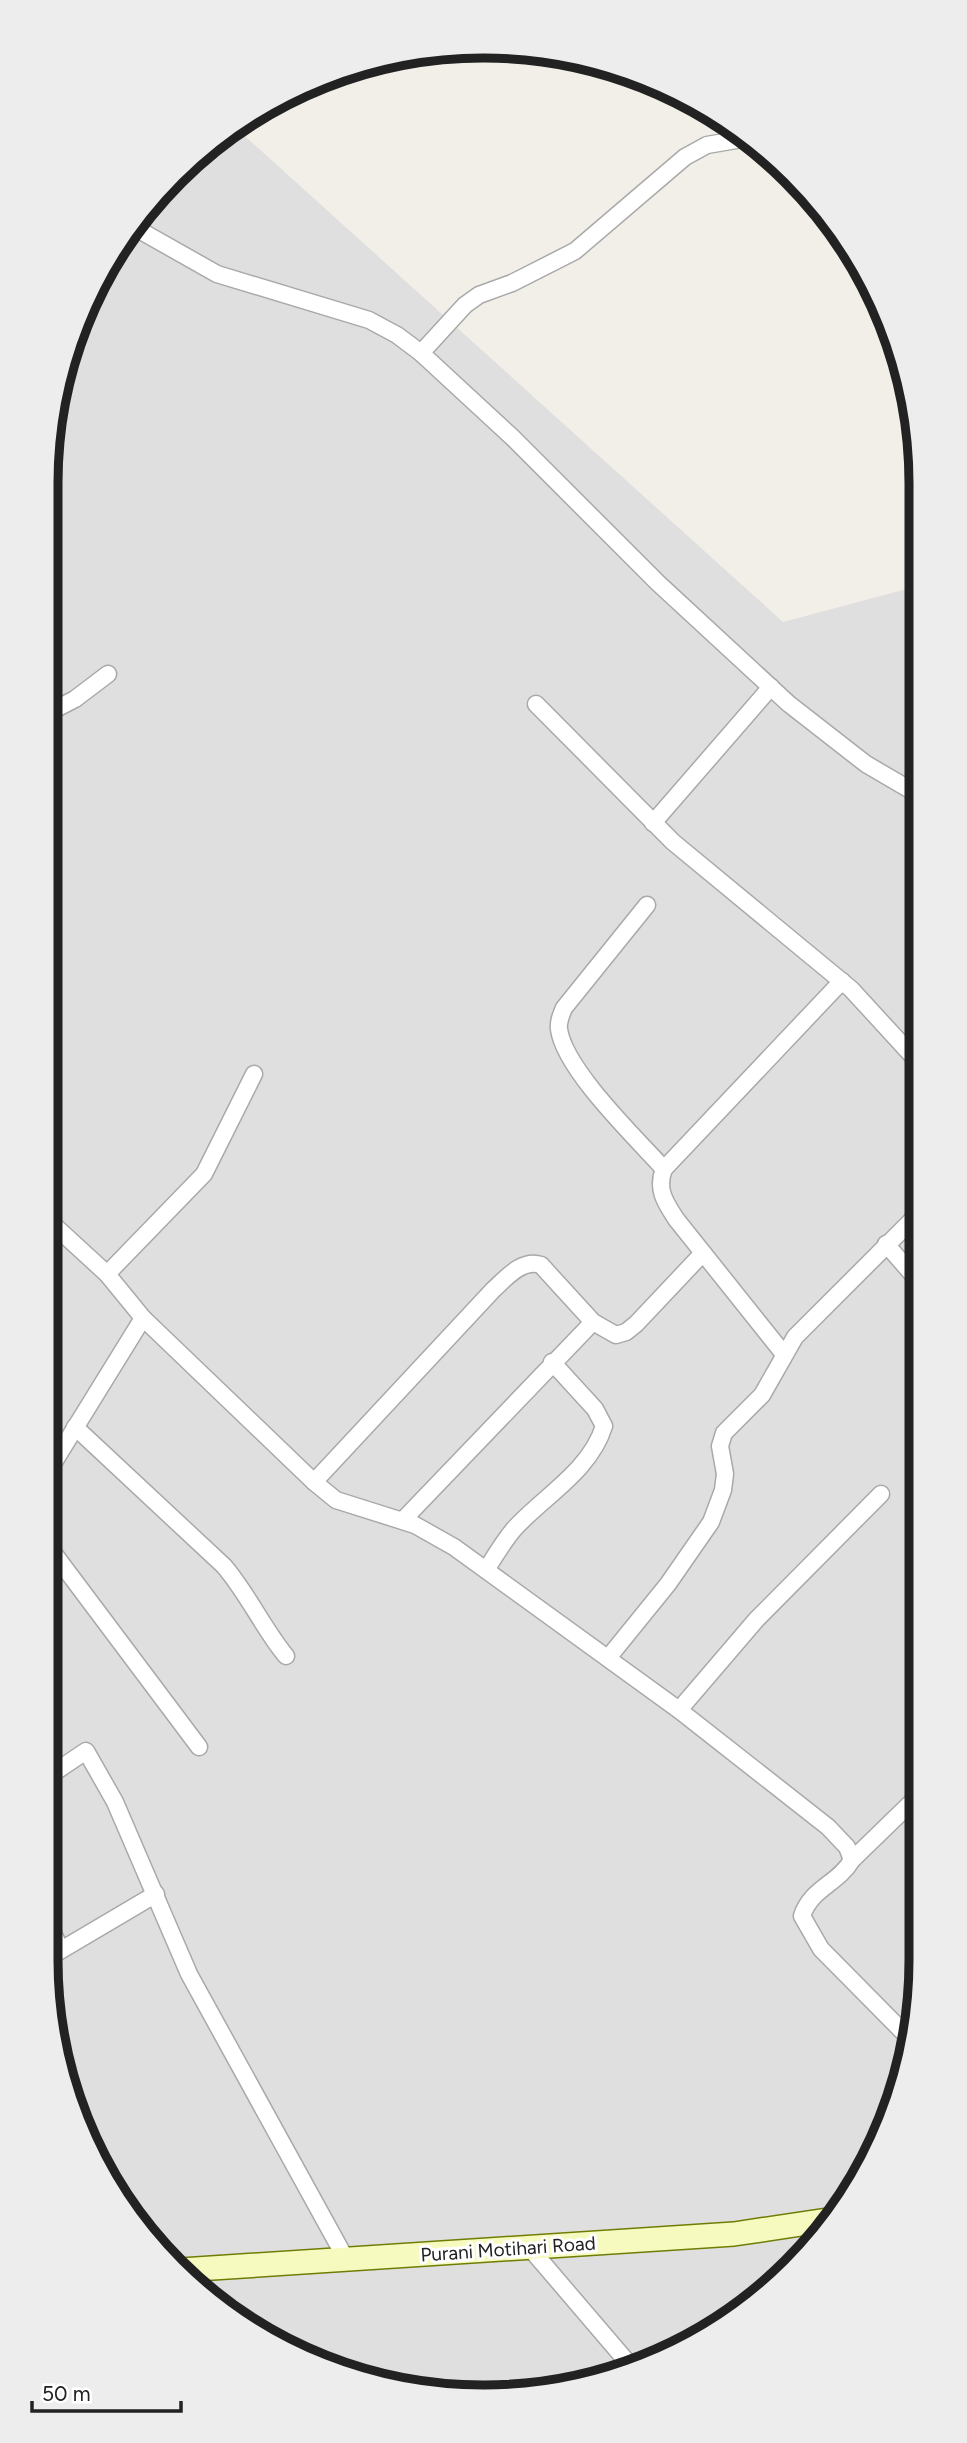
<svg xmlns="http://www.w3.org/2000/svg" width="967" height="2443" font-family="Figtree,sans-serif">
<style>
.residential{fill:#e0dfdf}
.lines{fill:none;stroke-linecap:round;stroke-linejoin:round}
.minor-casing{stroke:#a9a9a9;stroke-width:19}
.secondary-casing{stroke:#707d05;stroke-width:26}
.minor{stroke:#fff;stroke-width:16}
.secondary{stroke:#f7fabf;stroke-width:23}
.labels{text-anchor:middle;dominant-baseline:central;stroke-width:6;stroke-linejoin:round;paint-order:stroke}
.street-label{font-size:19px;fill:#222;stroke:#fff}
.rim{fill:none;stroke:#222;stroke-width:9}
</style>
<rect width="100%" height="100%" fill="#f2efe9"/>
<path class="residential" d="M237,129L783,622L918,586L921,1959L906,2073L831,2226L727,2324L569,2389L426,2394L265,2339L154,2248L69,2101L46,1959V484L61,370L136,217Z"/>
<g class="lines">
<g class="minor-casing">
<g id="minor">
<path d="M132,226L217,274L369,320L397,335L421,353L512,437L657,582L789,704L866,764L919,795"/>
<path d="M421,353L465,305L479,295L512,283L575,251L685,157L707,145L748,138"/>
<path d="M536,704L673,842L851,989L919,1063"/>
<path d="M46,714L75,699L108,674"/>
<path d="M653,823L771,687"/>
<path d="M647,905L564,1008C561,1015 558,1022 559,1029C564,1069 636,1138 664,1169"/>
<path d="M46,1218L107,1274L143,1318L314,1482L336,1500L415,1525L454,1547L679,1710L828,1827L847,1847L852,1860C838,1884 811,1888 802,1916L821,1949L911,2040"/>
<path d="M886,1244L920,1283"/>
<path d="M107,1274L204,1174L254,1074"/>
<path d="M783,1353L676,1219C665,1202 656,1189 664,1169L842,981"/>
<path d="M75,1427L224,1566C248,1594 263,1628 286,1656"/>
<path d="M46,1475L143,1318"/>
<path d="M314,1482L493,1290C507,1277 522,1259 541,1265L593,1322L616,1335L626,1332L636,1324L703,1253"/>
<path d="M403,1520L593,1322"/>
<path d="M46,1543L199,1747"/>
<path d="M486,1570C495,1556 503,1542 514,1529C544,1496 590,1471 604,1426L595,1409L552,1362"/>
<path d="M608,1658L668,1584L711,1522L723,1490L725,1474L720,1446L724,1433L762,1395L795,1337L920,1212"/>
<path d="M679,1710L756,1620L881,1494"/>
<path d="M46,1778L86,1751L115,1802L189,1974L347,2261"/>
<path d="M852,1860L921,1793"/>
<path d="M46,1919L61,1950"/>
<path d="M46,1959L156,1894"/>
<path d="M529,2247L629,2364"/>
</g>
</g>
<g class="secondary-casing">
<path id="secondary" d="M181,2270L734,2234L834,2219"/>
</g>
<use href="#minor" class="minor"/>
<use href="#secondary" class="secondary"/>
</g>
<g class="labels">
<g class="street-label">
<text transform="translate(508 2249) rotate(-4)">Purani Motihari Road</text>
</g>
</g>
<path d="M0 0H967V2443H0ZM483 58H484A425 425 0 0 1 909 483V1960A425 425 0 0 1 484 2385H483A425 425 0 0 1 58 1960V483A425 425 0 0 1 483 58Z" fill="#ededed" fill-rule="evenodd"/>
<path class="rim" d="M483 58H484A425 425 0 0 1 909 483V1960A425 425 0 0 1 484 2385H483A425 425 0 0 1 58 1960V483A425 425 0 0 1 483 58Z"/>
<path d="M32 2401v10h149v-10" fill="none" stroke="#222222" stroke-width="3.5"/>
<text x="42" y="2401" font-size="21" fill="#222222" stroke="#ffffff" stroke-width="5" paint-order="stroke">50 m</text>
</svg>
